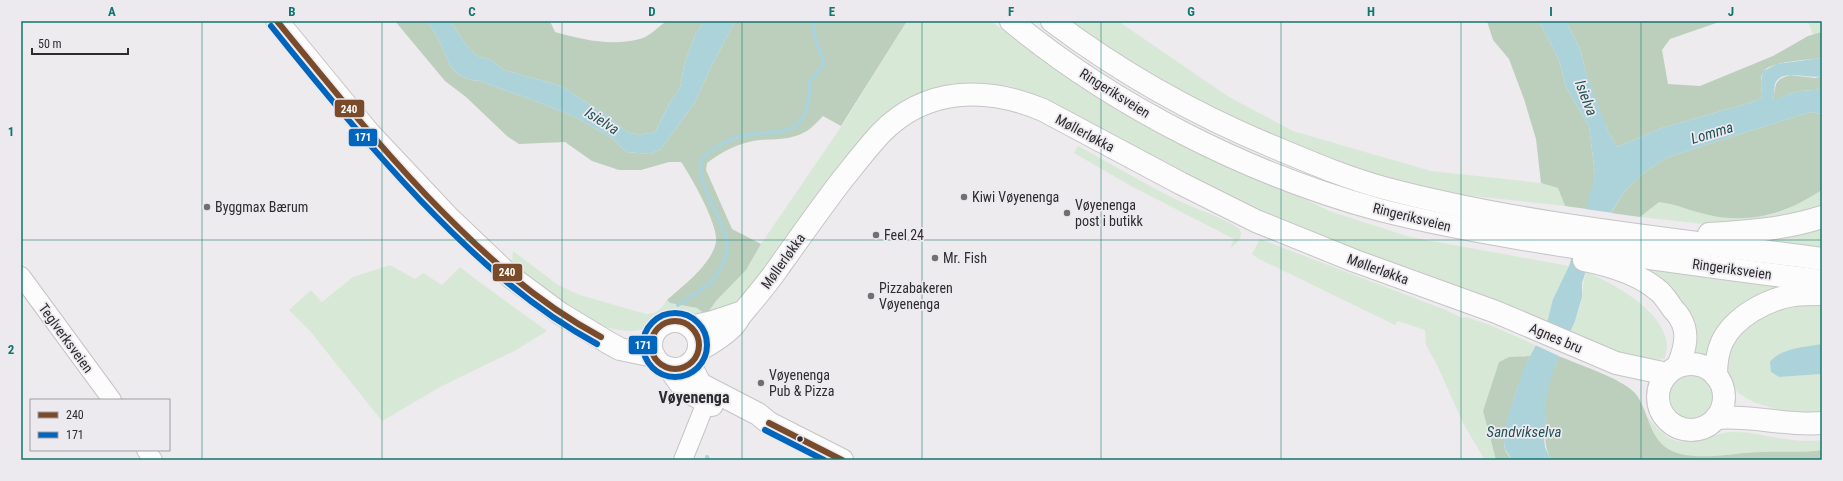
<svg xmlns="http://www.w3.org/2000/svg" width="1843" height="481" font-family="'Roboto Condensed',sans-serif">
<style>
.green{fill:#d8e8d7}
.forest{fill:#bccebc}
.water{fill:#abd3d9}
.pier{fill:#edebee}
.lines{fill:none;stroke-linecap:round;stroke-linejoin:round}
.stream{stroke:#abd3d9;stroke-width:4}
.minor-casing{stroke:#c6c4c6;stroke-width:20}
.major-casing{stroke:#c6c4c6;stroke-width:24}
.highway-casing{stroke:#c6c4c6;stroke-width:24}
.minor{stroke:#fcfcfc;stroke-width:18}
.major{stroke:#fcfcfc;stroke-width:22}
.highway{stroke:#fcfcfc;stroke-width:22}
.bus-1-casing{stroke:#edeaef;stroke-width:9}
.bus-2-casing{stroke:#edeaef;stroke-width:9}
.bus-1{stroke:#7a4b2a;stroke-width:6}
.bus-2{stroke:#0065bd;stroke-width:6}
.grid{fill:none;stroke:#0f766e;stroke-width:1;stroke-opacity:0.55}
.poi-dot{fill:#706f71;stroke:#edeaef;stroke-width:1.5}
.bus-dot{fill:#2d2c2e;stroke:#edeaef;stroke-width:1.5}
.labels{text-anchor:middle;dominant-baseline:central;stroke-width:3.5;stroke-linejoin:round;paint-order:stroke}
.street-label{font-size:14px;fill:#2d2c2e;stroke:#edeaef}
.poi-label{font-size:14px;fill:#2d2c2e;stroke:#edeaef;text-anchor:start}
.water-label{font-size:15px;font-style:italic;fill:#205359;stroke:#edeaef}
.quarter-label{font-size:16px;font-weight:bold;fill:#2d2c2e;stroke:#edeaef}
.line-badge{stroke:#edeaef;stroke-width:1.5}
.badge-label{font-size:11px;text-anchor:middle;font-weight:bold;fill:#fff}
.neatline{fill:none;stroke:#0f766e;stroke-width:1.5}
.grid-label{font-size:13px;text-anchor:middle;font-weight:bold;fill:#0f766e}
</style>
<rect width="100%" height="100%" fill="#edebee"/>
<g class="green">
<path d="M907,21H991L1037,55L1099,97L1160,133L1216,160L1288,191L1329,211L1410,237L1569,266L1553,299L1547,323L1489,299L1293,226L1212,190L1049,102L1009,86L982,83H954L925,91L890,110L869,131L839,168L758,281L730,307L721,312L694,318L672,312C659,318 646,332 631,331C619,331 607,328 595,324C575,317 529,285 516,268C511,263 512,257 513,251L558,285L580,295L646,314C657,314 662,308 667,300L670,303L697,308L706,315L716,301L746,270L761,244L847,118Z"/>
<path d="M1068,21H1118L1229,97L1293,131L1431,171L1541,183L1558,188L1565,206L1454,194L1418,186L1351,167L1306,150L1206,105L1154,78Z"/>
<path d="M1808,21H1822V32L1813,35Z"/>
<path d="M1078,146C1114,165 1149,187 1186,204C1199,210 1229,220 1239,229C1245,235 1236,245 1230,248L1234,239L1131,186L1074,153Z"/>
<path d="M1822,190V210L1815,212L1713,225L1640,217L1659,202L1675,204L1701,213L1752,217L1770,215L1787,209Z"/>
<path d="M1822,225V248L1752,239Z"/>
<path d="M1260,239L1446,310L1462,318L1466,317L1490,325L1535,345L1530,356L1509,357L1499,362L1483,411L1496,460H1485L1464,425L1437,365L1426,345L1425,330L1398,321L1395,325L1259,259L1252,254Z"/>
<path d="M390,265L415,279L423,273L442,285L460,267L478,281L547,331L516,350L442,386L382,421L310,331L289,310L311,290L322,302L353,277Z"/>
<path d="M1641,268L1759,285L1794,288L1707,360L1691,356Z"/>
<path d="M1586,272C1616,284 1679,319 1665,358C1640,369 1593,344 1569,334C1574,322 1580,310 1582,297C1583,288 1583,281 1586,272Z"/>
<path d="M1822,303V344C1805,347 1787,349 1773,359L1771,372L1779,377L1822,374V413C1793,413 1735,408 1726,374C1725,369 1724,364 1725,359C1727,354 1730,349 1732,345C1741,328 1761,314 1780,309C1794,305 1808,304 1822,303Z"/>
<circle cx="1690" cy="397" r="23"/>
<path d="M1647,417C1655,425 1663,436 1674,440C1695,447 1711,433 1731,432C1761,431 1791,445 1822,440V450C1801,453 1781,451 1760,452C1735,453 1698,462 1674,452C1658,445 1653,432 1647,417Z"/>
</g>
<g class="forest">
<path d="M395,21H427L438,38L451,67L459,75L471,80L481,81L490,85L530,99L573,116L612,138L626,152L650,154L661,149L695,102L709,71L735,21H907L841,126L823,116C818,121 811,129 805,132C791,140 775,139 760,140C741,142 722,151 707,163L706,170L732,229L761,244L746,270L716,301L706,315L697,308L670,303L667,300C683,286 712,264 716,242C719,226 691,176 681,162H669L641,170H619L592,161L565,142L519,144L507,136L466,97L445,81Z"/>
<path d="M450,21H550L555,32C583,40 614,47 643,38C653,34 660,24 668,21C675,19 697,21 705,21L696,33L684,65L680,88L670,102L655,132L639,135L627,132L608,116L561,86L504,70L491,60L479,57L470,50Z"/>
<path d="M1487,21H1539L1559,60L1566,87L1589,126L1595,175L1587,209L1565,206L1558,188L1541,183L1536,139L1524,99L1509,59L1493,40Z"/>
<path d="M1566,21H1722L1670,39L1662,50L1668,84L1700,86L1773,56L1808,36L1822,32V58C1810,60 1770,61 1764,71C1759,77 1762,88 1762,96L1756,101L1662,128L1617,147L1608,131L1599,109L1585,69L1580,49Z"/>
<path d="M1790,75L1815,78L1822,76V88C1812,92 1802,89 1792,93C1785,95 1781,99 1773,100C1777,84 1772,81 1790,75Z"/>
<path d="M1810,112L1822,114V190C1810,197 1799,204 1786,209C1760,220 1728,221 1701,213C1685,209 1676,204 1659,202L1640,217L1611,213L1625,191L1646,171L1668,157Z"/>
<path d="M1530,356C1522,373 1500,433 1505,449C1506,453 1510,457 1512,460H1496L1483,411L1499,362L1509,357Z"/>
<path d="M1559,356C1579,365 1621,378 1635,393C1648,409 1648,432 1664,446C1687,465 1734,452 1762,452C1782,451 1802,453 1822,450V460H1551C1544,444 1545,440 1546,423C1546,418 1544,413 1545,408C1545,391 1552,372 1559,356Z"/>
</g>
<g class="water">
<path d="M427,21H450L470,50L479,57L491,60L504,70L561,86L608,116L627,132L639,135L655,132L670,102L680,88L684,65L696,33L705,21H735L709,71L695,102L661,149L650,154L626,152L612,138L573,116L530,99L490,85L481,81L471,80L459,75L451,67L438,38Z"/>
<path d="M1539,21H1566L1580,49L1585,69L1608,131L1617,147L1662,128L1756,101L1762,96L1761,82L1763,71L1777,64L1822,58V76C1809,80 1782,67 1775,84C1774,88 1775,94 1773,99C1781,99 1785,95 1792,93C1802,89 1812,92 1822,88V114L1810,112L1668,157L1646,171L1625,191L1599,231L1582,283V297L1575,321L1555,366L1548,388L1545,408L1546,423L1544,438L1545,447L1551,460H1512L1505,449L1503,433L1507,419L1524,368L1547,323L1553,299L1569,266L1584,217L1595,175L1589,126L1566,87L1559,60Z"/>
<path d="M1822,344V374L1779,377L1771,372L1770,362C1780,348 1806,347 1822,344Z"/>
</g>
<g class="pier">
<path d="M1585,209L1613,213L1600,232L1583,217Z"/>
<path d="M1542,326L1571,334L1561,357L1533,344Z"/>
</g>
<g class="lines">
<g class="stream">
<path d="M678,305C689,297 706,289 714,278C721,269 726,260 727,248C730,225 688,176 704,157C714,147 733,137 747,135C762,132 787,135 799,123C808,113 810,95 809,83L822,67L824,62L815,38L813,21"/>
<path d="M707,457L708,460"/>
</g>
<g class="minor-casing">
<g id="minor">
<path d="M21,276L112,400"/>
<path d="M146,450L153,460"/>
<path d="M683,460L711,390"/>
</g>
</g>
<g class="major-casing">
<g id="major">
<path d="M277,21L369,133L449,218L511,277L561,314L609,343L620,349L654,356"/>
<circle cx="675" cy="345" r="24"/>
<path d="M691,327L713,322L743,312"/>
<path d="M699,350C710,344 722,337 731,328C737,323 739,316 744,311C755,298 766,285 776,271C798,240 819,210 842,180C855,164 867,148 881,133C926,87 986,86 1043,110L1180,183L1256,221L1355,261L1496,312L1616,363L1667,374"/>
<path d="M690,364L698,380L702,385L758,414L769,423L842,460"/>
<circle cx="1691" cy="397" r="33"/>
<path d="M669,368L685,390L712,405"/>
<path d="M1716,418C1752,415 1786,426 1822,423"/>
</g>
</g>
<g class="highway-casing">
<g id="highway">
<path d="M1011,21C1114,106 1250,175 1380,210C1455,229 1530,241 1607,252C1678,262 1750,272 1822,281"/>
<path d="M1052,21C1121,73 1196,115 1276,148C1312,163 1347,178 1384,188C1527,226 1676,239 1822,259"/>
<path d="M1709,234C1747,232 1785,229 1822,217"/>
<path d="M1584,260C1609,265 1640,274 1660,292C1665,297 1669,303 1673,309C1678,314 1682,320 1684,327C1688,340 1683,354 1678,366"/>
<path d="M1716,376C1716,364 1717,353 1722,342C1734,317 1767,299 1794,295C1803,294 1813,294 1822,294"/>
</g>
</g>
<use href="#minor" class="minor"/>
<use href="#major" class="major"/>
<use href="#highway" class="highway"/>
<g class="bus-1-casing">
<g id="bus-1">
<path d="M277,21C326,81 374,140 427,196C480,251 534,301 601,337"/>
<circle cx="675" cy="345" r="24"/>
<path d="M769,423L842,460"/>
</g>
</g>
<g class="bus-2-casing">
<g id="bus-2">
<path d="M271,26C319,86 368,145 421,201C474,256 529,307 597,344"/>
<circle cx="675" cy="345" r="32"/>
<path d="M765,430L824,460"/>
</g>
</g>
<use href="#bus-1" class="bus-1"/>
<use href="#bus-2" class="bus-2"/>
</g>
<path class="grid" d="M202,21V460M382,21V460M562,21V460M742,21V460M922,21V460M1101,21V460M1281,21V460M1461,21V460M1641,21V460M21,240H1822"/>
<g class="poi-dot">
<circle cx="964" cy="197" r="4"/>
<circle cx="207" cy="207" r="4"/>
<circle cx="1067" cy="213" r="4"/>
<circle cx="876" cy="235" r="4"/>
<circle cx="935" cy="258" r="4"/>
<circle cx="871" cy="296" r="4"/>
<circle cx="761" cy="383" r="4"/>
</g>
<circle class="bus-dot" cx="800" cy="439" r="3.5"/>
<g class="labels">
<g class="street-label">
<text transform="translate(1115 93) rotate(32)">Ringeriksveien</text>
<text transform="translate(1085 133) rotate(28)">Møllerløkka</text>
<text transform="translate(1412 217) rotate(14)">Ringeriksveien</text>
<text transform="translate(783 261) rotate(-54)">Møllerløkka</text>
<text transform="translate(1378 269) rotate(20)">Møllerløkka</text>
<text transform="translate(1732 269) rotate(8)">Ringeriksveien</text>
<text transform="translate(66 338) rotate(54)">Teglverksveien</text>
<text transform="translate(1556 338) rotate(23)">Agnes bru</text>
</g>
<g class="poi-label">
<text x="972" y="197">Kiwi Vøyenenga</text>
<text x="1075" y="205">Vøyenenga<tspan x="1075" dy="16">post i butikk</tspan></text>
<text x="215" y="207">Byggmax Bærum</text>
<text x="884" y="235">Feel 24</text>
<text x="943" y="258">Mr. Fish</text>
<text x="879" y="288">Pizzabakeren<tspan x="879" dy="16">Vøyenenga</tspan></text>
<text x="769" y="375">Vøyenenga<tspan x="769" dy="16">Pub &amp; Pizza</tspan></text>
</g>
<g class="water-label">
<text transform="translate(1586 98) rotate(69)">Isielva</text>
<text transform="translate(602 121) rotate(33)">Isielva</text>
<text transform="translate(1712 133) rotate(-17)">Lomma</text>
<text x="1524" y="432">Sandvikselva</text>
</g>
<g class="quarter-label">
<text x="694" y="397">Vøyenenga</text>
</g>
</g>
<g class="line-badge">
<rect x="334" y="99" width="31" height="19" rx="4" fill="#7a4b2a"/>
<rect x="348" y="128" width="30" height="19" rx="4" fill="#0065bd"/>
<rect x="492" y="263" width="31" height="19" rx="4" fill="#7a4b2a"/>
<rect x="628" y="335" width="30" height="20" rx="4" fill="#0065bd"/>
</g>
<g class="badge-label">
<text x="349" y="113">240</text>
<text x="363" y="141">171</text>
<text x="507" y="276">240</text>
<text x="643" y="349">171</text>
</g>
<rect width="1843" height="481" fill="none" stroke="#edeaef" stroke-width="44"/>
<rect x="30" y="399" width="140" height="52" fill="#edeaef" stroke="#a09ea2"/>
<rect x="38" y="412" width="20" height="6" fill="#7a4b2a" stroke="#a09ea2"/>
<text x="66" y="419" font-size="12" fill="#2d2c2e">240</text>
<rect x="38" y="432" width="20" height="6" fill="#0065bd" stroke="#a09ea2"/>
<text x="66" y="439" font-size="12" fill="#2d2c2e">171</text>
<path d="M32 48v6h96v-6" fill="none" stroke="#2d2c2e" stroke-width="2"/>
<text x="38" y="48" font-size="12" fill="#2d2c2e" stroke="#edeaef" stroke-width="3" paint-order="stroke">50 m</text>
<rect x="22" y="22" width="1799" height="437" class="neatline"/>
<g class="grid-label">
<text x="112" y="16">A</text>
<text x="292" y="16">B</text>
<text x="472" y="16">C</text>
<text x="652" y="16">D</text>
<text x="832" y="16">E</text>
<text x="1011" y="16">F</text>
<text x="1191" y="16">G</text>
<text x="1371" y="16">H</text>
<text x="1551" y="16">I</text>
<text x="1731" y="16">J</text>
<text x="11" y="136">1</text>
<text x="11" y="354">2</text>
</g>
</svg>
